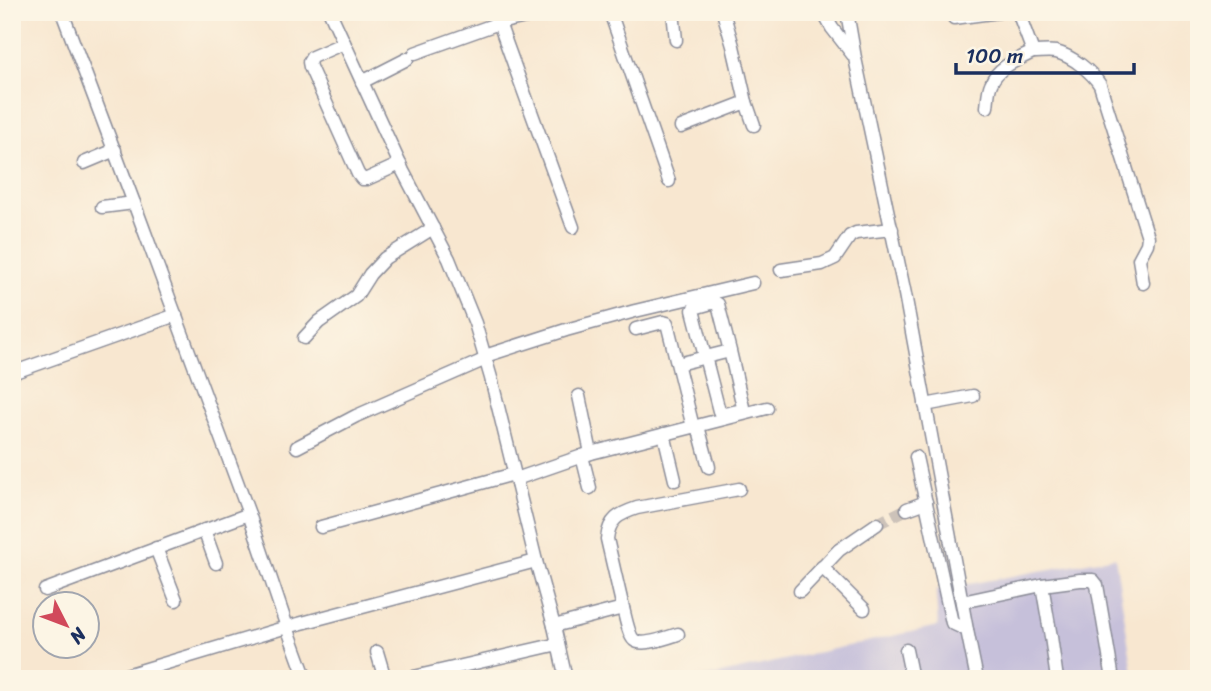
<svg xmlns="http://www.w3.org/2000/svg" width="1211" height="691" font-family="Sriracha,sans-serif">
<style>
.industrial{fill:#c6c0da}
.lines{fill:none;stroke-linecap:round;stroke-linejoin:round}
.minor-tunnel{stroke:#ccc2b9;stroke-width:12;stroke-dasharray:12 6;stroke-linecap:butt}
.minor-casing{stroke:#8a8b97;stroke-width:15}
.minor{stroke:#fff;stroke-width:12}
</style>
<rect width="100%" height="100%" fill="#fcf5e5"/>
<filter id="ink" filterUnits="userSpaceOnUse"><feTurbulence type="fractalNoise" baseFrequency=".0143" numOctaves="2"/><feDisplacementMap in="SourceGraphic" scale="14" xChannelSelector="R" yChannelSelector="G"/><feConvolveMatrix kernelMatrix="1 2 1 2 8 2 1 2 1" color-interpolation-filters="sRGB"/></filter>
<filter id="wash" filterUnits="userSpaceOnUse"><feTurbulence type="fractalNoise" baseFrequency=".00686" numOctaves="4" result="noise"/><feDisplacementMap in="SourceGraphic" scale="28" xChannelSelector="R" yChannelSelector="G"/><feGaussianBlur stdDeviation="1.57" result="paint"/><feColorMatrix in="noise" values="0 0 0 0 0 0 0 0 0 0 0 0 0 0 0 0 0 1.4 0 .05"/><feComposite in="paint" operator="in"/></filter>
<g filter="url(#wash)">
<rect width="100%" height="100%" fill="#f8e7d0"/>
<path class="industrial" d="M1115,557L1134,679H698L938,626L936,590Z"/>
</g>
<g filter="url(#ink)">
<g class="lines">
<path class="minor-tunnel" d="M877,524L907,509"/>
<g class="minor-casing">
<g id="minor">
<path d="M62,12L134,203L249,514L287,627L306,679"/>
<path d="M330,12L403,171L449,259L475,323L491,378L536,561L554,626L566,679"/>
<path d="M495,12L573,227"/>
<path d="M610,12L669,181"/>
<path d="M673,12L676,40"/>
<path d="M823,12L832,28L853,55"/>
<path d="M847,12L855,58L905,294L967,630L977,679"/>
<path d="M1018,12L1033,52C1041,52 1049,51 1056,52C1072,56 1092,72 1100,85L1148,237L1147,244L1139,259L1143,283"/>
<path d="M954,18L999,12"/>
<path d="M344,43L312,57L309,62L310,67L358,174L362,179H367L400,164"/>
<path d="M415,53L499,23L548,12"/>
<path d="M362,82L407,59"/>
<path d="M746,102L754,125"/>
<path d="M987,107C988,100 988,90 991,84C997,67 1019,59 1033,52"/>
<path d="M681,127L746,102L733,46L723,12"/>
<path d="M84,163L115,150"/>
<path d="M102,207L134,203"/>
<path d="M781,270L822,264L835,258L850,236L856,233L892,229"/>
<path d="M636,329L663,322L667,323L693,427"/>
<path d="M304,338L319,322L356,296L370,274L385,258L433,228"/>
<path d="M485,356L566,330L635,311L753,283"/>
<path d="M678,364L730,351L718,304L715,302L694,308L693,310L719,411L724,414L742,410L743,407L730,351"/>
<path d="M12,373L176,315"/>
<path d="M579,396L591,453"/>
<path d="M925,405L973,396"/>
<path d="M698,426L709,467"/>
<path d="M664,434L675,480"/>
<path d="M297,447L356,416L486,359"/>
<path d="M582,456L590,488"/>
<path d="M916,457L952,623L967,630"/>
<path d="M516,479L591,453L767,408"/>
<path d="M907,509L926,502"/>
<path d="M321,527L514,474"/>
<path d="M204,530L216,563"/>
<path d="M156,548L176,600"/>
<path d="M822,567L864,609"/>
<path d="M1042,585L1051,637L1057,679"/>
<path d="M45,590L249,514"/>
<path d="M800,591L839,550L877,524"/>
<path d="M962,602L1042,585L1080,580H1093L1097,585L1113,679"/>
<path d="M623,608C625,616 629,636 634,640C642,647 669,637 678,634"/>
<path d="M554,626L623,608L607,539C609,519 619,514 637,508L739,489"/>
<path d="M906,650L912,679"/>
<path d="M377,652L385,679"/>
<path d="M113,679L287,627L536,561"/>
<path d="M405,679L558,644"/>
</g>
</g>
<use href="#minor" class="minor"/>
</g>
</g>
<rect width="1211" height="691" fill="none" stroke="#fcf5e5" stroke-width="42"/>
<g transform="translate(66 625) rotate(132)"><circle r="33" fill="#fcf5e5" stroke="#a2a6af" stroke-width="2"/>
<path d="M0-5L12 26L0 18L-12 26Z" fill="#d1495b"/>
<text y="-10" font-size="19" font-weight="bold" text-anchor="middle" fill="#1b2f5e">N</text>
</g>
<path d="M956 63v10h178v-10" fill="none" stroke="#1b2f5e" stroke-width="3.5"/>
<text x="966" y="63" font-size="21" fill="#1b2f5e" stroke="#fcf5e5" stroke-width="5" paint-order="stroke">100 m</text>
</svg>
